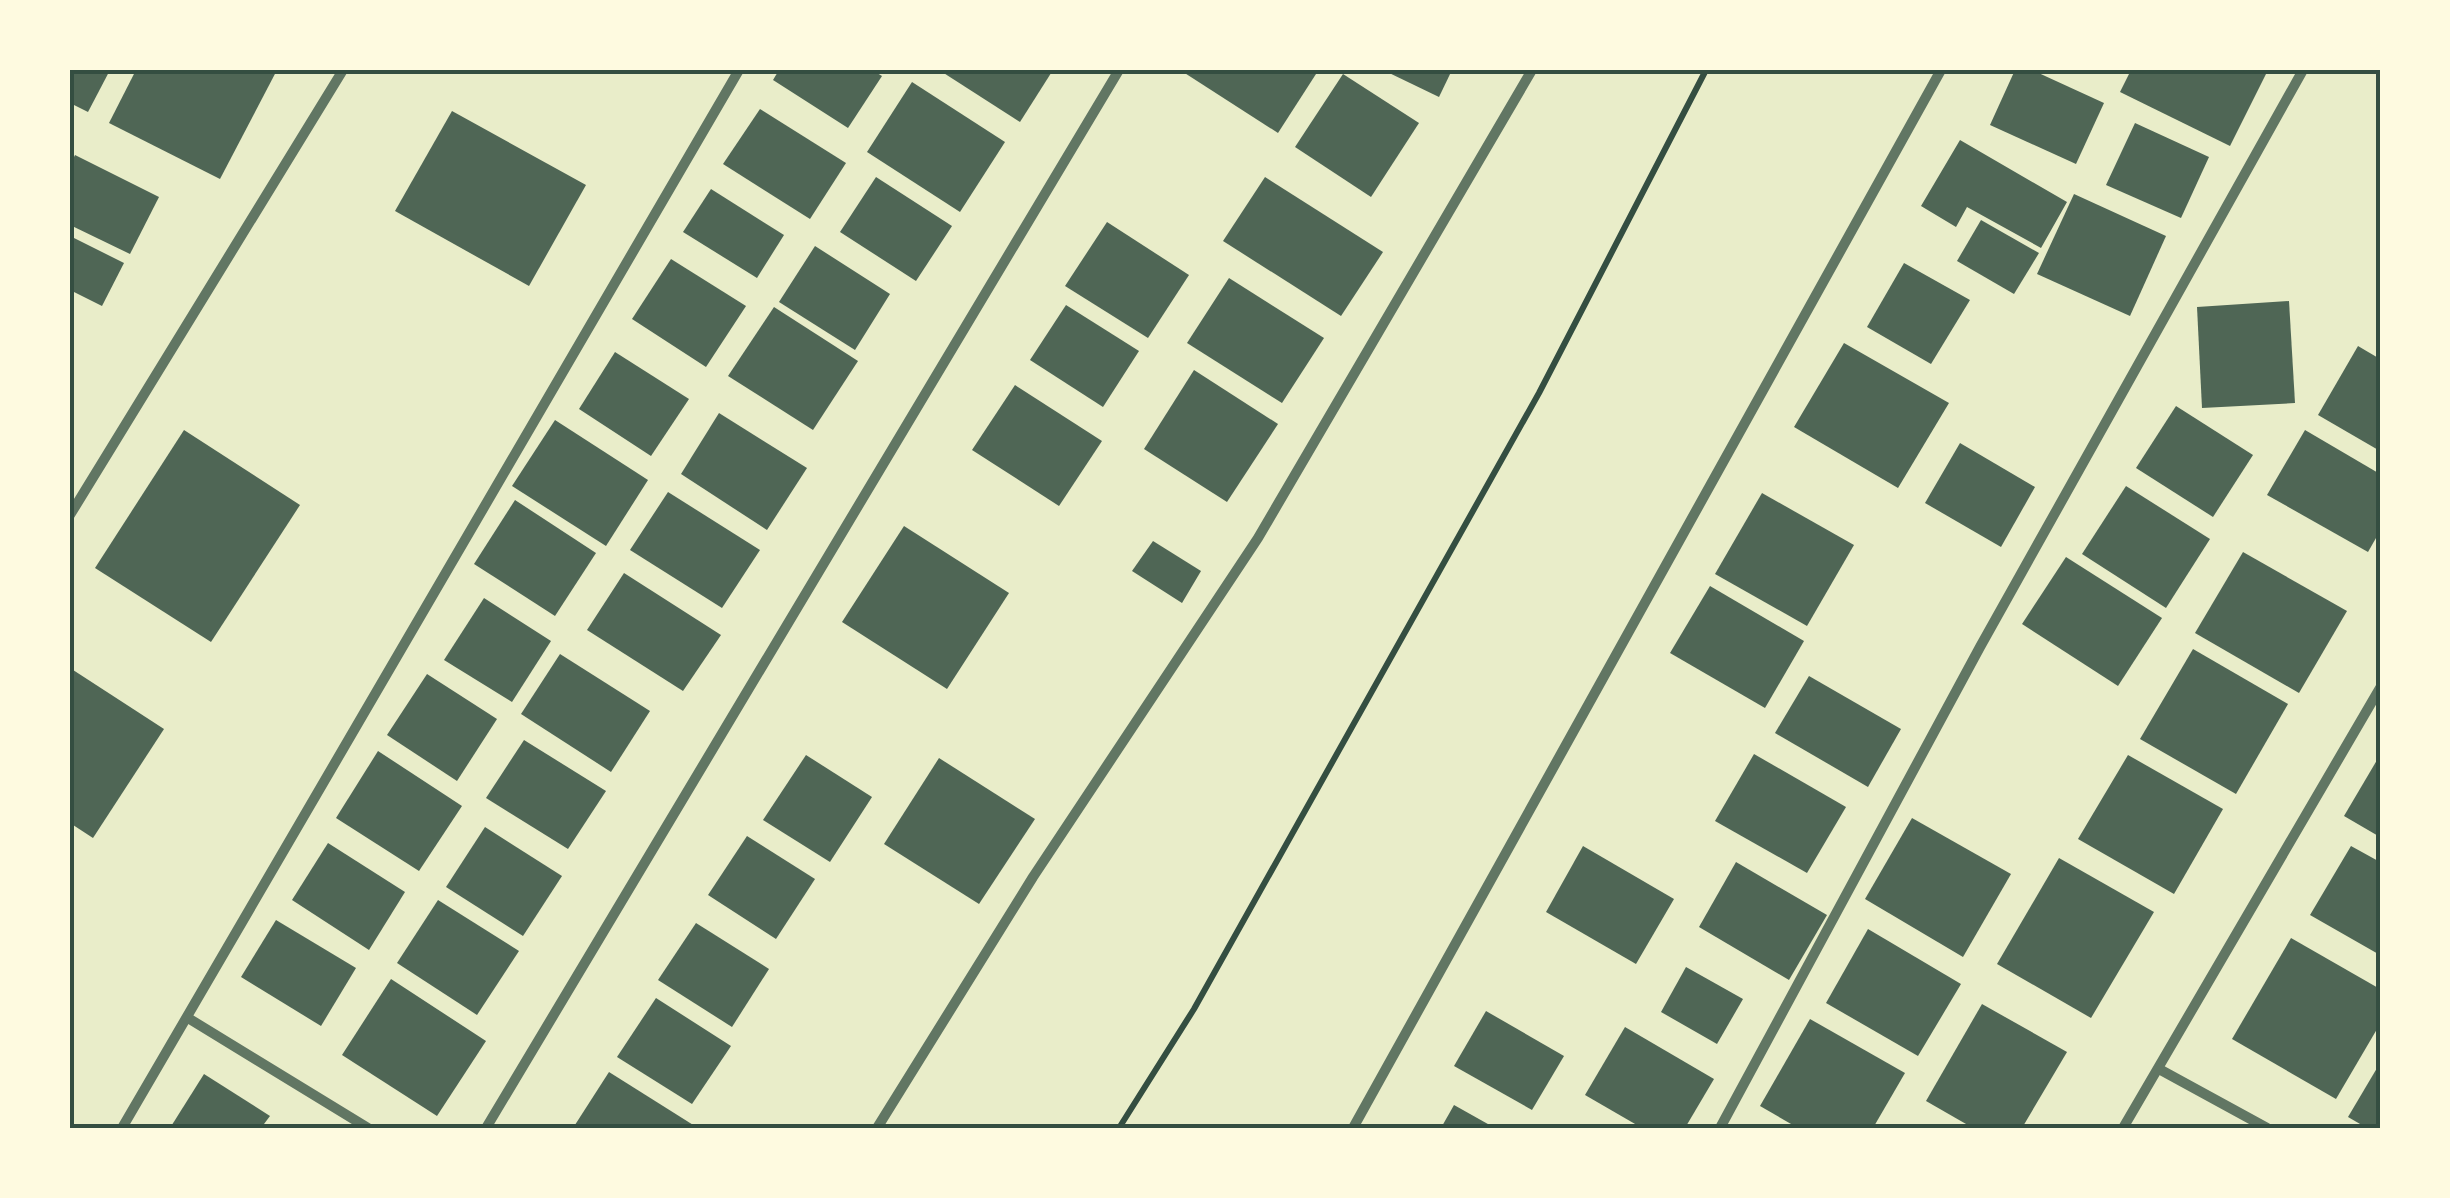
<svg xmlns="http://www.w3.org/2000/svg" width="2450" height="1198" font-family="'PT Sans Narrow',sans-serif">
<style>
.building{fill:#4f6655}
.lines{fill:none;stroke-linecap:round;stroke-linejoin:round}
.path{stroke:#344e41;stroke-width:6}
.minor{stroke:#617663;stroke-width:10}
.neatline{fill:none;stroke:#344e41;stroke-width:4}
</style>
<rect width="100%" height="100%" fill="#e9edc9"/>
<g class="building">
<path d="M70,70H110L88,112L70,103Z"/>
<path d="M136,70H277L220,179L109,123Z"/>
<path d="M779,70H872L882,76L848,128L773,80Z"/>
<path d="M939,70H1053L1020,122Z"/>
<path d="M1180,70H1309L1316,74L1278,133Z"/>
<path d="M1383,70H1452L1439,97Z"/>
<path d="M2015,70H2032L2104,103L2076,164L1990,125Z"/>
<path d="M2131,70H2268L2230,146L2120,92Z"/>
<path d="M1343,74L1419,123L1371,197L1295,147Z"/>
<path d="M912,82L1005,142L960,212L867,152Z"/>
<path d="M760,109L846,163L810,219L723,164Z"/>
<path d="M452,111L586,185L529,286L395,211Z"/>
<path d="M2135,123L2209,157L2181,218L2106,185Z"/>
<path d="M1960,140L2067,202L2041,248L1967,207L1956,227L1921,206Z"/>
<path d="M75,155L159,197L130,254L70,225V165Z"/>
<path d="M876,177L952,226L916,281L840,232Z"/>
<path d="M1265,177L1383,252L1341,316L1223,241Z"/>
<path d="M711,189L784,235L757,278L683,232Z"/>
<path d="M2074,194L2166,236L2130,316L2037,274Z"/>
<path d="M1981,220L2039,253L2014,294L1957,261Z"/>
<path d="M1107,222L1189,275L1148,338L1065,286Z"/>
<path d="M70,236L124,263L102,306L70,290Z"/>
<path d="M815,246L890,294L855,350L779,302Z"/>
<path d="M671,259L746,306L706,367L632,319Z"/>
<path d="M1904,263L1970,300L1931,364L1867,327Z"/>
<path d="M1229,278L1324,338L1282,403L1187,343Z"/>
<path d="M2289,301L2295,403L2202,408L2197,307Z"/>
<path d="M1066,305L1139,351L1103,407L1030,360Z"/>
<path d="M774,307L858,361L813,430L728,376Z"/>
<path d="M1844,343L1949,403L1898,488L1794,427Z"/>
<path d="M2358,346L2380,359V451L2318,415Z"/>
<path d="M615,352L689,399L651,456L579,409Z"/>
<path d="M1194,370L1278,424L1227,502L1144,449Z"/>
<path d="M1015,385L1102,441L1059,506L972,450Z"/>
<path d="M2176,406L2253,455L2213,517L2136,468Z"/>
<path d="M719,413L807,468L767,530L681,474Z"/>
<path d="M555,420L648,480L606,546L512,486Z"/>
<path d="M184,430L300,505L211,642L95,568Z"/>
<path d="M2305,430L2380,474V531L2368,552L2267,495Z"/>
<path d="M1960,443L2035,487L2001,547L1925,503Z"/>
<path d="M2126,486L2210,539L2166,608L2082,554Z"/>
<path d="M668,492L760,550L722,608L630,550Z"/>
<path d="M1762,493L1854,545L1807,626L1715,574Z"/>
<path d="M515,500L596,553L555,616L474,564Z"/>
<path d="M904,526L1009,593L947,689L842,622Z"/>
<path d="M1153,541L1201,571L1182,603L1132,571Z"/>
<path d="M2243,552L2347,611L2299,693L2195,633Z"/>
<path d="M2066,557L2162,618L2118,686L2022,624Z"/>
<path d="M624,573L721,635L683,691L587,630Z"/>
<path d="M1710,586L1804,641L1765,708L1670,653Z"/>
<path d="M484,598L551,641L512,702L444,660Z"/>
<path d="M2193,649L2288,704L2236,794L2140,739Z"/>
<path d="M560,654L650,711L611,772L521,714Z"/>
<path d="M70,668L164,729L93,838L70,823Z"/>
<path d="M427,674L497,719L457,781L387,735Z"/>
<path d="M1809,676L1901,729L1868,787L1775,733Z"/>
<path d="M524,740L606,791L568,849L486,798Z"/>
<path d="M378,751L462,806L419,871L336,818Z"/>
<path d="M1754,754L1846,807L1807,873L1715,821Z"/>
<path d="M806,755L872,797L830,862L763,820Z"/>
<path d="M2128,755L2223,809L2174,894L2078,839Z"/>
<path d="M2380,755V837L2344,816Z"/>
<path d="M939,758L1035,819L979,904L884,844Z"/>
<path d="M1912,818L2011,874L1963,957L1865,899Z"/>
<path d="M485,827L562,876L523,936L446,887Z"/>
<path d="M747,836L815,879L776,939L708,895Z"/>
<path d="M328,843L405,892L369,950L292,900Z"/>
<path d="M1583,846L1674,899L1636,964L1546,912Z"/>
<path d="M2351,846L2380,862V955L2310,915Z"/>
<path d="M2059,858L2154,912L2091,1018L1997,964Z"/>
<path d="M1736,862L1827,915L1789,980L1699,927Z"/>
<path d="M438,900L519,951L477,1015L397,963Z"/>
<path d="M276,920L356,968L321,1026L241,977Z"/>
<path d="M696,923L769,969L732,1027L658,980Z"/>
<path d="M1868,929L1961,984L1918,1056L1826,1003Z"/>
<path d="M2291,938L2380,989V1024L2336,1099L2232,1039Z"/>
<path d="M1686,967L1743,999L1717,1044L1661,1012Z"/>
<path d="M391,979L486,1041L437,1116L342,1055Z"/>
<path d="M656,998L731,1046L692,1104L617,1057Z"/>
<path d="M1982,1004L2067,1052L2022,1128H1973L1926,1101Z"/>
<path d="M1486,1011L1564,1056L1532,1110L1454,1066Z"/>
<path d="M1810,1019L1905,1073L1873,1128H1798L1760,1106Z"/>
<path d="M1625,1027L1714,1079L1685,1128H1642L1585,1095Z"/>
<path d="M2380,1063V1128H2367L2348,1117Z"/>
<path d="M609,1072L698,1128H573Z"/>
<path d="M204,1074L270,1116L261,1128H170Z"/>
<path d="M1454,1105L1495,1128H1441Z"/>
</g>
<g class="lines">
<path class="path" d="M1119,1128L1194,1009L1539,393L1706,70"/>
<g class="minor">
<path d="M70,515L343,70"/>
<path d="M188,1018L368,1128"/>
<path d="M2159,1069L2267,1128"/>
<path d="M122,1128L739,70"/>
<path d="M486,1128L1119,70"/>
<path d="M877,1128L1033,877L1258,538L1532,70"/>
<path d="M1353,1128L1941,70"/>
<path d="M1720,1128L1980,647L2303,70"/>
<path d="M2123,1128L2380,688"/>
</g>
</g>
<rect width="2450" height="1198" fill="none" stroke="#fefae0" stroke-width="145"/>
<rect x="72" y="72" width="2306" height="1054" class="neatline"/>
</svg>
